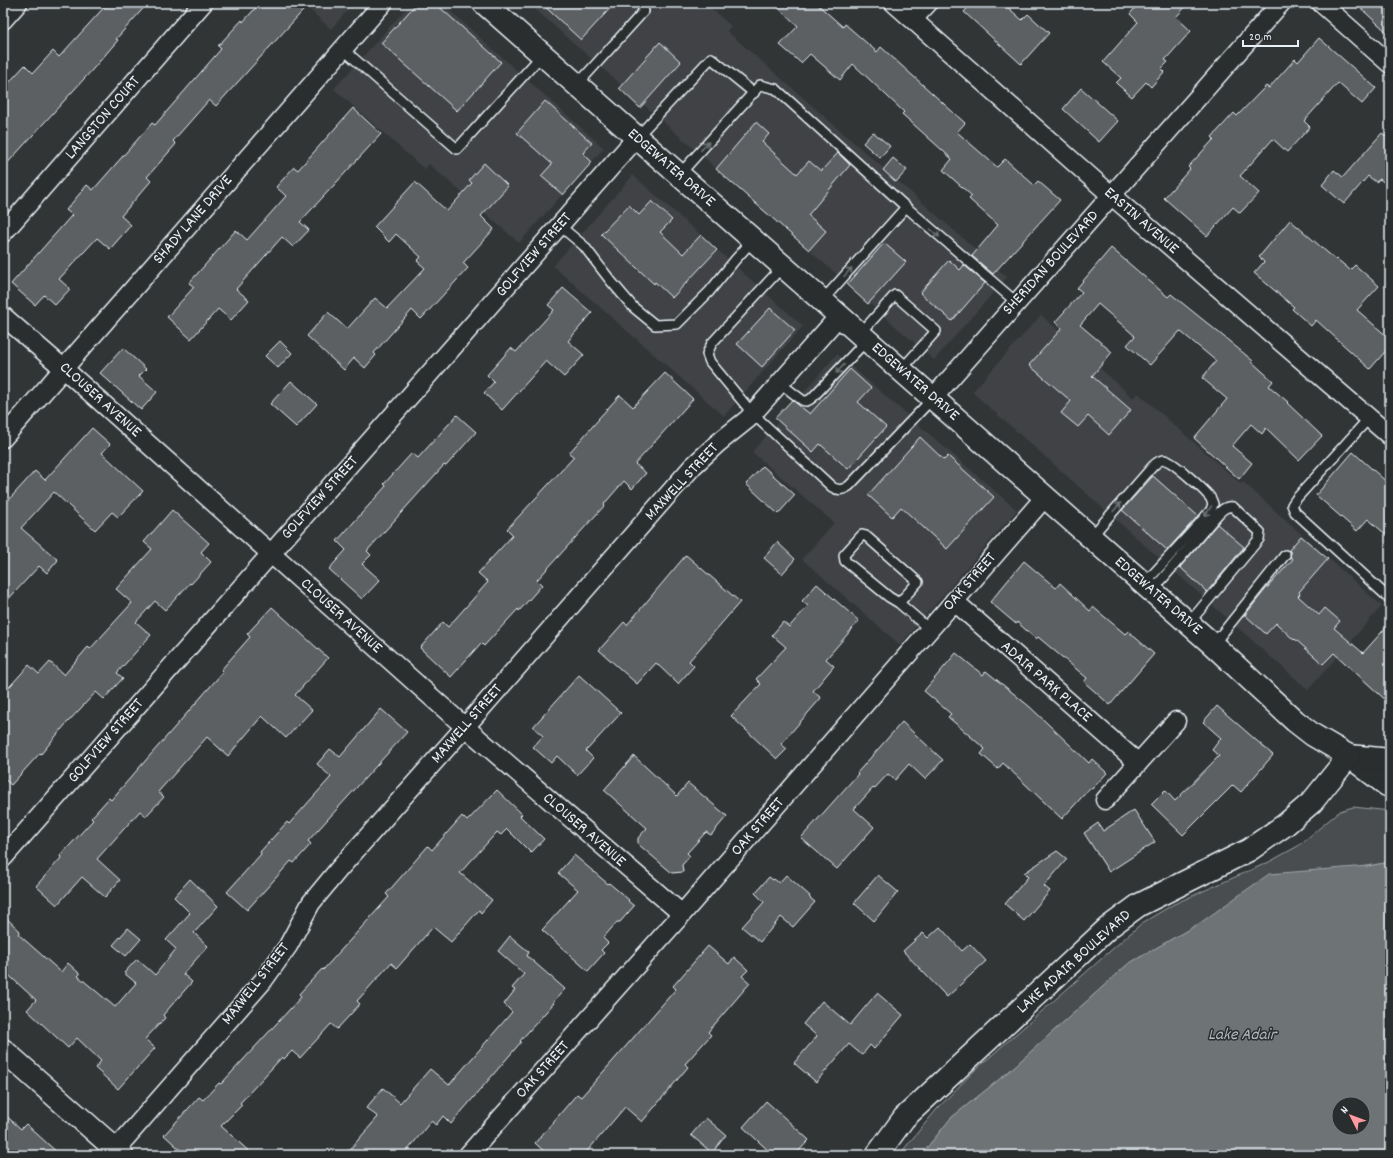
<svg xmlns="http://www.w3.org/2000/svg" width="1393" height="1158" font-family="Dekko,sans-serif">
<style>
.built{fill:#3f4244}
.green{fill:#494d4f;stroke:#989fa4}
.water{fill:#6e7376;stroke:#9fa5aa;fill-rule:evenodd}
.building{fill:#5c6063;stroke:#e8f1f8}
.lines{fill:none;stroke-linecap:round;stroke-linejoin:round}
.lane-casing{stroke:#e8f1f8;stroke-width:12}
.street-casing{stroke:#e8f1f8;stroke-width:21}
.secondary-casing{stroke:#e8f1f8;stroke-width:25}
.lane{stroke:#2a2d2e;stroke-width:9}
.street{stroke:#2a2d2e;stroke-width:18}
.secondary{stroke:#2a2d2e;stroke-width:22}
.oneway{stroke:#6c7275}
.labels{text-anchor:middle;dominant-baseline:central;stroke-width:3;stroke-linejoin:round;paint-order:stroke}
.street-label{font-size:16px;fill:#e8f1f8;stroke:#2a2d2e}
.water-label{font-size:17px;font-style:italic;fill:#b1b8be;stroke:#2a2d2e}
</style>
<rect width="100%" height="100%" fill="#323536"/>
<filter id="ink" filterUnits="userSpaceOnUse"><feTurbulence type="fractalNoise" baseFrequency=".025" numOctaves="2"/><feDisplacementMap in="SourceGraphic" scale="8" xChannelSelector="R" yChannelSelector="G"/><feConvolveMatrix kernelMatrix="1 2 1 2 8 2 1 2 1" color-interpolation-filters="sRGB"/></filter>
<g filter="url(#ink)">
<g class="built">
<path d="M302,3H354L331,29Z"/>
<path d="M411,3H441L604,148L519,243L429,164L424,169L334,89Z"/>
<path d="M528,3H705L731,26L727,31L1007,277L934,360Z"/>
<path d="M633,175L803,326L724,416L553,266Z"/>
<path d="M1041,315L1133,398L1138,393L1241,484L1243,482L1382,606L1308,690L972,392Z"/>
<path d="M837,354L1017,510L900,645L802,559L834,523L752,452Z"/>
</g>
<path class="green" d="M1353,807L1390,811V862L1368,866L1200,923L1128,964L1006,1074L951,1118L921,1155H899L937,1109L974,1071L1142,923L1174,904L1269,862L1298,846L1340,811Z"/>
<path class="water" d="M1390,862V1155H921L951,1118L1006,1074L1128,964L1200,923L1269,874L1368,866ZM1339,1104H1363V1128H1339Z"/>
<g class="building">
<path d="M108,3H148L116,39L118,40L93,69L3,168V89L25,65L33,73L53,51L59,57Z"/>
<path d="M260,3H310L216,106L209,100L173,141L176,144L147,177L151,181L121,216L131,225L110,249L97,238L59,279L70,289L55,305L44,295L35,305L11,284L72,215L66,210L87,185L93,190L152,123L155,125L221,49L218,46L242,20L243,22Z"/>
<path d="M417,3H435L501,62L457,111L381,43Z"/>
<path d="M541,3H615L581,40Z"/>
<path d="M773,3H816L843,27L845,24L877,52L881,47L965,123L957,132L997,167L1005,159L1034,185L1038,181L1060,200L993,274L972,256L998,225L969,199L972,196L943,170L952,159L902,114L904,112L853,64L840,80L810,54L801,63L780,45L798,26Z"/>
<path d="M972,3H1003L1022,20L1028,14L1049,33L1021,64L964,12Z"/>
<path d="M1139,3H1189L1176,17L1191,31L1165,60L1168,62L1161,69L1164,72L1151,87L1146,82L1132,97L1116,83L1121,78L1103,62L1138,22L1130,14Z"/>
<path d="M1355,3H1390V35Z"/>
<path d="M1319,38L1376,88L1362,104L1338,83L1304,121L1310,127L1287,152L1273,139L1240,176L1259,193L1240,213L1233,207L1207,236L1164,198L1190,169L1188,167L1214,139L1212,137L1234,113L1237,116L1266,86L1269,88L1295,59L1298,62Z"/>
<path d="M660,42L681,62L640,108L619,88Z"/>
<path d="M1081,88L1118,121L1099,142L1063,109Z"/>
<path d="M545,101L592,143L583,153L592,162L563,195L541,176L552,164L517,133Z"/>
<path d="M353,108L381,134L300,222L309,230L293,247L282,237L236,289L249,300L231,320L218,309L191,339L167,317L194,287L189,283L236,230L247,240L286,196L276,187L294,167L298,170Z"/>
<path d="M756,122L769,134L762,142L797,174L809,161L821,171L838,153L850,165L808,215L826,231L809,250L716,169Z"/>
<path d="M873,132L890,146L880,158L863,143Z"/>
<path d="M1382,133L1390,140V188L1380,179L1376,182L1368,176L1344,204L1322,185L1334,170L1343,177Z"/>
<path d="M893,158L907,170L896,182L883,170Z"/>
<path d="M484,163L508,186L481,216L494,229L463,263L468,268L421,319L412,310L374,353L376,355L365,368L354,358L344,370L307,336L328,312L347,329L375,298L387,308L425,268L417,261L421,257L396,234L389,242L374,227L415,182L447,211L472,183L469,180Z"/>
<path d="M652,201L672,220L660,232L683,254L701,235L717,250L672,298L655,282L654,284L601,234L629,205L639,215Z"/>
<path d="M1290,220L1336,260L1337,259L1350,270L1355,265L1379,286L1357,310L1390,339V346L1370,369L1316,320L1311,326L1292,309L1294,307L1254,273L1264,262L1259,257Z"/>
<path d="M884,243L906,262L868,304L847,285Z"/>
<path d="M1111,248L1168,297L1171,294L1212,327L1253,361L1252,362L1273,381L1269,386L1288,402L1287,403L1322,436L1299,460L1266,428L1262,434L1251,424L1232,446L1252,463L1239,479L1194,438L1227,399L1202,378L1216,361L1180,331L1150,365L1127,345L1135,336L1098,304L1080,325L1112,352L1092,376L1131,410L1109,435L1088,416L1078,427L1061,413L1071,401L1029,365L1062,328L1055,322L1082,292L1077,288Z"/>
<path d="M949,260L960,270L964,265L985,283L952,321L920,293Z"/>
<path d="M563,288L592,313L568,341L584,355L564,377L546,361L502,410L484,393L494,382L487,375L511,348L516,352L554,310L548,305Z"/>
<path d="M770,308L795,330L762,367L737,344Z"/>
<path d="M280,341L292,353L278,368L265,356Z"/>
<path d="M123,348L146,369L139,376L157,392L141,410L100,373Z"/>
<path d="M850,369L871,388L858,402L886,427L848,469L820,444L813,452L775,418L792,400L810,414Z"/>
<path d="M665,373L693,399L635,464L646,473L632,489L624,481L604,504L605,505L537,580L542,585L519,611L518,609L484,646L481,643L451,677L420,648L443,622L448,627L488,582L478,573L513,535L507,529L574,457L569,453L599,419H598L620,395L633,407Z"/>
<path d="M291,381L317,404L296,427L270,404Z"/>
<path d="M457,415L476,432L446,466L444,465L367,551L371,555L362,564L380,580L362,599L329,569L346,550L337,541L386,486L384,484L412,453L418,458Z"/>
<path d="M92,428L110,444L102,453L143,491L118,517L112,512L95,530L54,492L21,528L58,560L47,573L39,566L3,605V506L35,471L45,480Z"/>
<path d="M920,437L944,460L948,456L994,497L947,549L901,507L892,517L868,495Z"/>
<path d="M1353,452L1390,485V538L1368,519L1357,531L1316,495Z"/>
<path d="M763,466L795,495L778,514L746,484Z"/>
<path d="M1153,476L1198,516L1167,550L1122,510Z"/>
<path d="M172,510L209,543L201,552L211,562L191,584L190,583L165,610L155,601L136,622L151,635L117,673L123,678L104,699L96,692L66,724L41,754L40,753L11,785L3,778V694L29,665L39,674L50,662L64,675L88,647L90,649L132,603L116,589L152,549L144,542Z"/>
<path d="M1217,524L1244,547L1207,592L1180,567Z"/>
<path d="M1301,536L1328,559L1299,592L1300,594L1298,596L1319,615L1325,608L1340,621L1334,628L1363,653L1390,623V704L1334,653L1323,664L1295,639L1294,640L1276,623L1266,634L1245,615L1265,590L1293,559L1290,557L1291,553L1289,550Z"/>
<path d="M777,542L795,559L782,574L764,558Z"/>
<path d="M686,555L740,602L689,661L694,666L678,684L656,663L637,684L599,650L624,622L627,625Z"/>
<path d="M1024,561L1056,588L1060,583L1090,611L1093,607L1125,634L1128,631L1154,654L1110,705L1084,682L1087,678L1038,637L1036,639L1017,622L1016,624L990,602Z"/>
<path d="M817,584L859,621L826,659L834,666L813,691L821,698L781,744L787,749L777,759L731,716L761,684L756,679L786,647L772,635L783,622L789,627L808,606L802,601Z"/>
<path d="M272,607L328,658L295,695L312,710L286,738L262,716L228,756L207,737L158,792L164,797L146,816L140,811L97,859L120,880L105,897L82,877L57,905L36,886L61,858L60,856L93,820L91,818L109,798L111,800L223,672L221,670L250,637L247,634Z"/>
<path d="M956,653L983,675L986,671L1030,707L1089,763L1092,759L1107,773L1092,789L1090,788L1062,819L1003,763L998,769L981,754L985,749L948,717L951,714L924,691Z"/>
<path d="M579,675L621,713L586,751L593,758L577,775L557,756L551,763L533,747L543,736L533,727Z"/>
<path d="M1217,706L1273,755L1241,792L1233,785L1183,835L1151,804L1165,790L1175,801L1219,756L1212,750L1221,738L1203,722Z"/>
<path d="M381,709L407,732L308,841L311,844L294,863L291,861L247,910L227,892L261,854L260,852L287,822L289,824L331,777L317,764L330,749L340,757Z"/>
<path d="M902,722L943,760L925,779L909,764L895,780L888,774L874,789L873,788L854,809L874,827L837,869L801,838L858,774L857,773Z"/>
<path d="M634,756L677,796L688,783L727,816L711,835L706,832L687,853L690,856L682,865L683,872L672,873L638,844V838L647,828L604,790Z"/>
<path d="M497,790L522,814L520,816L544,839L531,853L507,829L501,835L497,832L460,873L492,900L481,913L479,910L451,942L433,927L397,968L391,963L357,1001L360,1004L337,1029L331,1024L300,1058L292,1051L284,1059L282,1057L240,1103L242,1105L221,1126L253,1155H186L164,1135L199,1097L203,1100L219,1083L221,1084L301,997L299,994L322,969L323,970L389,897L386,894L428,846L432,850L462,816L467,821Z"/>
<path d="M1134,810L1155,842L1109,872L1084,833L1098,823L1103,831Z"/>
<path d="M1057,851L1067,859L1044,886L1050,891L1024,921L1005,904L1028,877L1024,873Z"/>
<path d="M574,855L608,884L609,883L629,900L628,901L634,906L620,922H617L603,938L608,943L601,950L604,953L588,971L542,930L578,890L558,873Z"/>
<path d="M786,875L810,896L809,897L815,902L793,927L781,917L760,942L742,927L764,902L755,893L769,877L773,880L774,879L779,883Z"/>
<path d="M878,875L898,892L874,921L854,903Z"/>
<path d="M190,879L218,906L194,933L208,946L183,974L192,982L163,1015L165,1018L145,1039L155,1048L118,1089L95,1068L101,1061L77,1038L68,1048L27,1010L36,1000L3,970V915L20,931L18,934L61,972L68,963L80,974L78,976L115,1007L136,983L124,973L137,959L155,975L176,949L166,940L190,913L174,897Z"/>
<path d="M940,927L962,951L970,944L986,961L947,997L903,951L923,933L928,938Z"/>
<path d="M128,928L141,939L126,956L113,945Z"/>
<path d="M510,936L529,952L527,956L565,989L553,1002L554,1003L520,1041L521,1042L451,1124L443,1116L436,1125L431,1121L404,1155H345L378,1117L366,1108L383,1088L400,1103L430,1069L449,1085L512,1012L504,1004L515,990L512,988L524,974L498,951Z"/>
<path d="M708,946L729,964L734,957L748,970L742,976L750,983L708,1032L711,1035L685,1064L688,1067L642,1122L625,1107L584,1155H548L535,1143L577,1094L581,1097L612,1062L676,989L673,986Z"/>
<path d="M877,993L903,1015L874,1049L870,1045L862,1055L849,1044L816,1082L794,1063L817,1036L803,1024L822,1001L850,1025Z"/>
<path d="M766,1101L809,1140L795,1155H773L743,1127Z"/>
<path d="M3,1113L21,1129L26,1124L60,1155H3Z"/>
<path d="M706,1118L726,1135L712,1153L691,1135Z"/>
</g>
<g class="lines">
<g class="lane-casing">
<g id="lane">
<path d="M343,49L457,149L542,55"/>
<path d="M577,85L644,11L641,3"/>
<path d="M637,137L711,58L754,93"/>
<path d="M679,175L760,85L776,89L906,207L1016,302"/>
<path d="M560,226L584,246L610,280L633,307L655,325L677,324L709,292L735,260L753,240"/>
<path d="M783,266L712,343L707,354L710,362L753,414L832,487C838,491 843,490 849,486L933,398"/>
<path d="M822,301L906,207"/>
<path d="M860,334L895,295L936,331L901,370"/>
<path d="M780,383L802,400C806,402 808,401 812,398L867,340"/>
<path d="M1369,418L1296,499L1292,505L1295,512L1390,599"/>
<path d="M1091,537L1153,466C1156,463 1160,460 1164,460C1172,460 1203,489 1209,496C1211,498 1212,501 1213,504L1211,510L1199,524L1144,584"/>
<path d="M1152,591L1218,514C1223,509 1226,506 1233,507L1260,532L1259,539L1189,623"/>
<path d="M899,603L918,582L866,536L862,535L844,555L845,561L889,597L899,603L929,629"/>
<path d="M1213,645L1285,555"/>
</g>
</g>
<g class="street-casing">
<g id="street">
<path d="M894,3L1112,196L1390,436"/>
<path d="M1321,3L1390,64"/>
<path d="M913,19L928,3"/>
<path d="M3,20L18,3"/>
<path d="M3,233L203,3"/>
<path d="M3,316L63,368L465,727L682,914"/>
<path d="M933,398L1281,3"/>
<path d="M3,438L383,3"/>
<path d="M954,601L1138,763"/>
<path d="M1105,800L1176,721"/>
<path d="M3,858L482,314L637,137"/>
<path d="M116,1149L263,981L288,946L311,903L339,869L465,727L693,466L718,443L748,419L839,316"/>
<path d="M468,1155L682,914L1045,497"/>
</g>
</g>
<g class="secondary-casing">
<g id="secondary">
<path d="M484,3L1211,643L1295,721L1313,735L1349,756L1387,785L1390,786"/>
<path d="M1349,756L1390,760"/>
<path d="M3,1050L122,1155"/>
<path d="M877,1155L904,1118L1109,927L1139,905L1249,850L1285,825L1312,802L1349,756"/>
</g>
</g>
<use href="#lane" class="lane"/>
<use href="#street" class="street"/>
<use href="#secondary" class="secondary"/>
</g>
<defs><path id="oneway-shaft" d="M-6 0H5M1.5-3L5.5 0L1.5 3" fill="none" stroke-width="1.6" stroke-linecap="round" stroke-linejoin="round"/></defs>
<g class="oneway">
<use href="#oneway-shaft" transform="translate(705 146) rotate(-47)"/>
<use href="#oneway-shaft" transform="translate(935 233) rotate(41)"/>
<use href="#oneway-shaft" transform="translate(848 272) rotate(-48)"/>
<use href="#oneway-shaft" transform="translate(840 369) rotate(133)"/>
<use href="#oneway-shaft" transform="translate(1117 507) rotate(-49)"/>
<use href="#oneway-shaft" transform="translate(1208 511) rotate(125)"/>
</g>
</g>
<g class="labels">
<g class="street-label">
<text transform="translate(103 118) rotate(-49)">LANGSTON COURT</text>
<text transform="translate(671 168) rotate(41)">EDGEWATER DRIVE</text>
<text transform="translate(193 220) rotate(-49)">SHADY LANE DRIVE</text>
<text transform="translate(1141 221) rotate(41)">EASTIN AVENUE</text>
<text transform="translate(534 255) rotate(-49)">GOLFVIEW STREET</text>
<text transform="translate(1051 263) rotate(-48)">SHERIDAN BOULEVARD</text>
<text transform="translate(915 382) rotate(41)">EDGEWATER DRIVE</text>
<text transform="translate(100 400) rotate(42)">CLOUSER AVENUE</text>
<text transform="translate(682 482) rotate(-47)">MAXWELL STREET</text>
<text transform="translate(320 498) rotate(-48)">GOLFVIEW STREET</text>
<text transform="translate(970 582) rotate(-49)">OAK STREET</text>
<text transform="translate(1158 596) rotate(41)">EDGEWATER DRIVE</text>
<text transform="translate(341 616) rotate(42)">CLOUSER AVENUE</text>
<text transform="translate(1046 682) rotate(41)">ADAIR PARK PLACE</text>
<text transform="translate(467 724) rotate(-49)">MAXWELL STREET</text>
<text transform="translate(106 741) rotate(-49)">GOLFVIEW STREET</text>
<text transform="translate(758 827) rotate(-49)">OAK STREET</text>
<text transform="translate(584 830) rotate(41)">CLOUSER AVENUE</text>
<text transform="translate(1074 962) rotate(-42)">LAKE ADAIR BOULEVARD</text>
<text transform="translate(256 984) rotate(-52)">MAXWELL STREET</text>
<text transform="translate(543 1070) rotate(-48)">OAK STREET</text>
</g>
<g class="water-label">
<text x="1242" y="1036">Lake Adair</text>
</g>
</g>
<rect width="1393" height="1158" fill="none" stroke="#2a2d2e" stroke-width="16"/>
<rect x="8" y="8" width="1377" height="1142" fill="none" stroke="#e8f1f8" stroke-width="1.5" filter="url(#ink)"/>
<g transform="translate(1351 1116) rotate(312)"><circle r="19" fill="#2a2d2e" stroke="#767b7f"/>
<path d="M0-3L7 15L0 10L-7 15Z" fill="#ff9aa2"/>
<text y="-6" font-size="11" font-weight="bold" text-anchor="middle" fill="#e8f1f8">N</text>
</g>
<path d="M1243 40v6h55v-6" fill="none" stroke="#e8f1f8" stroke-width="2"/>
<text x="1249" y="40" font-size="12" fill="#e8f1f8" stroke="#2a2d2e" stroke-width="3" paint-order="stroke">20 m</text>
</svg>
